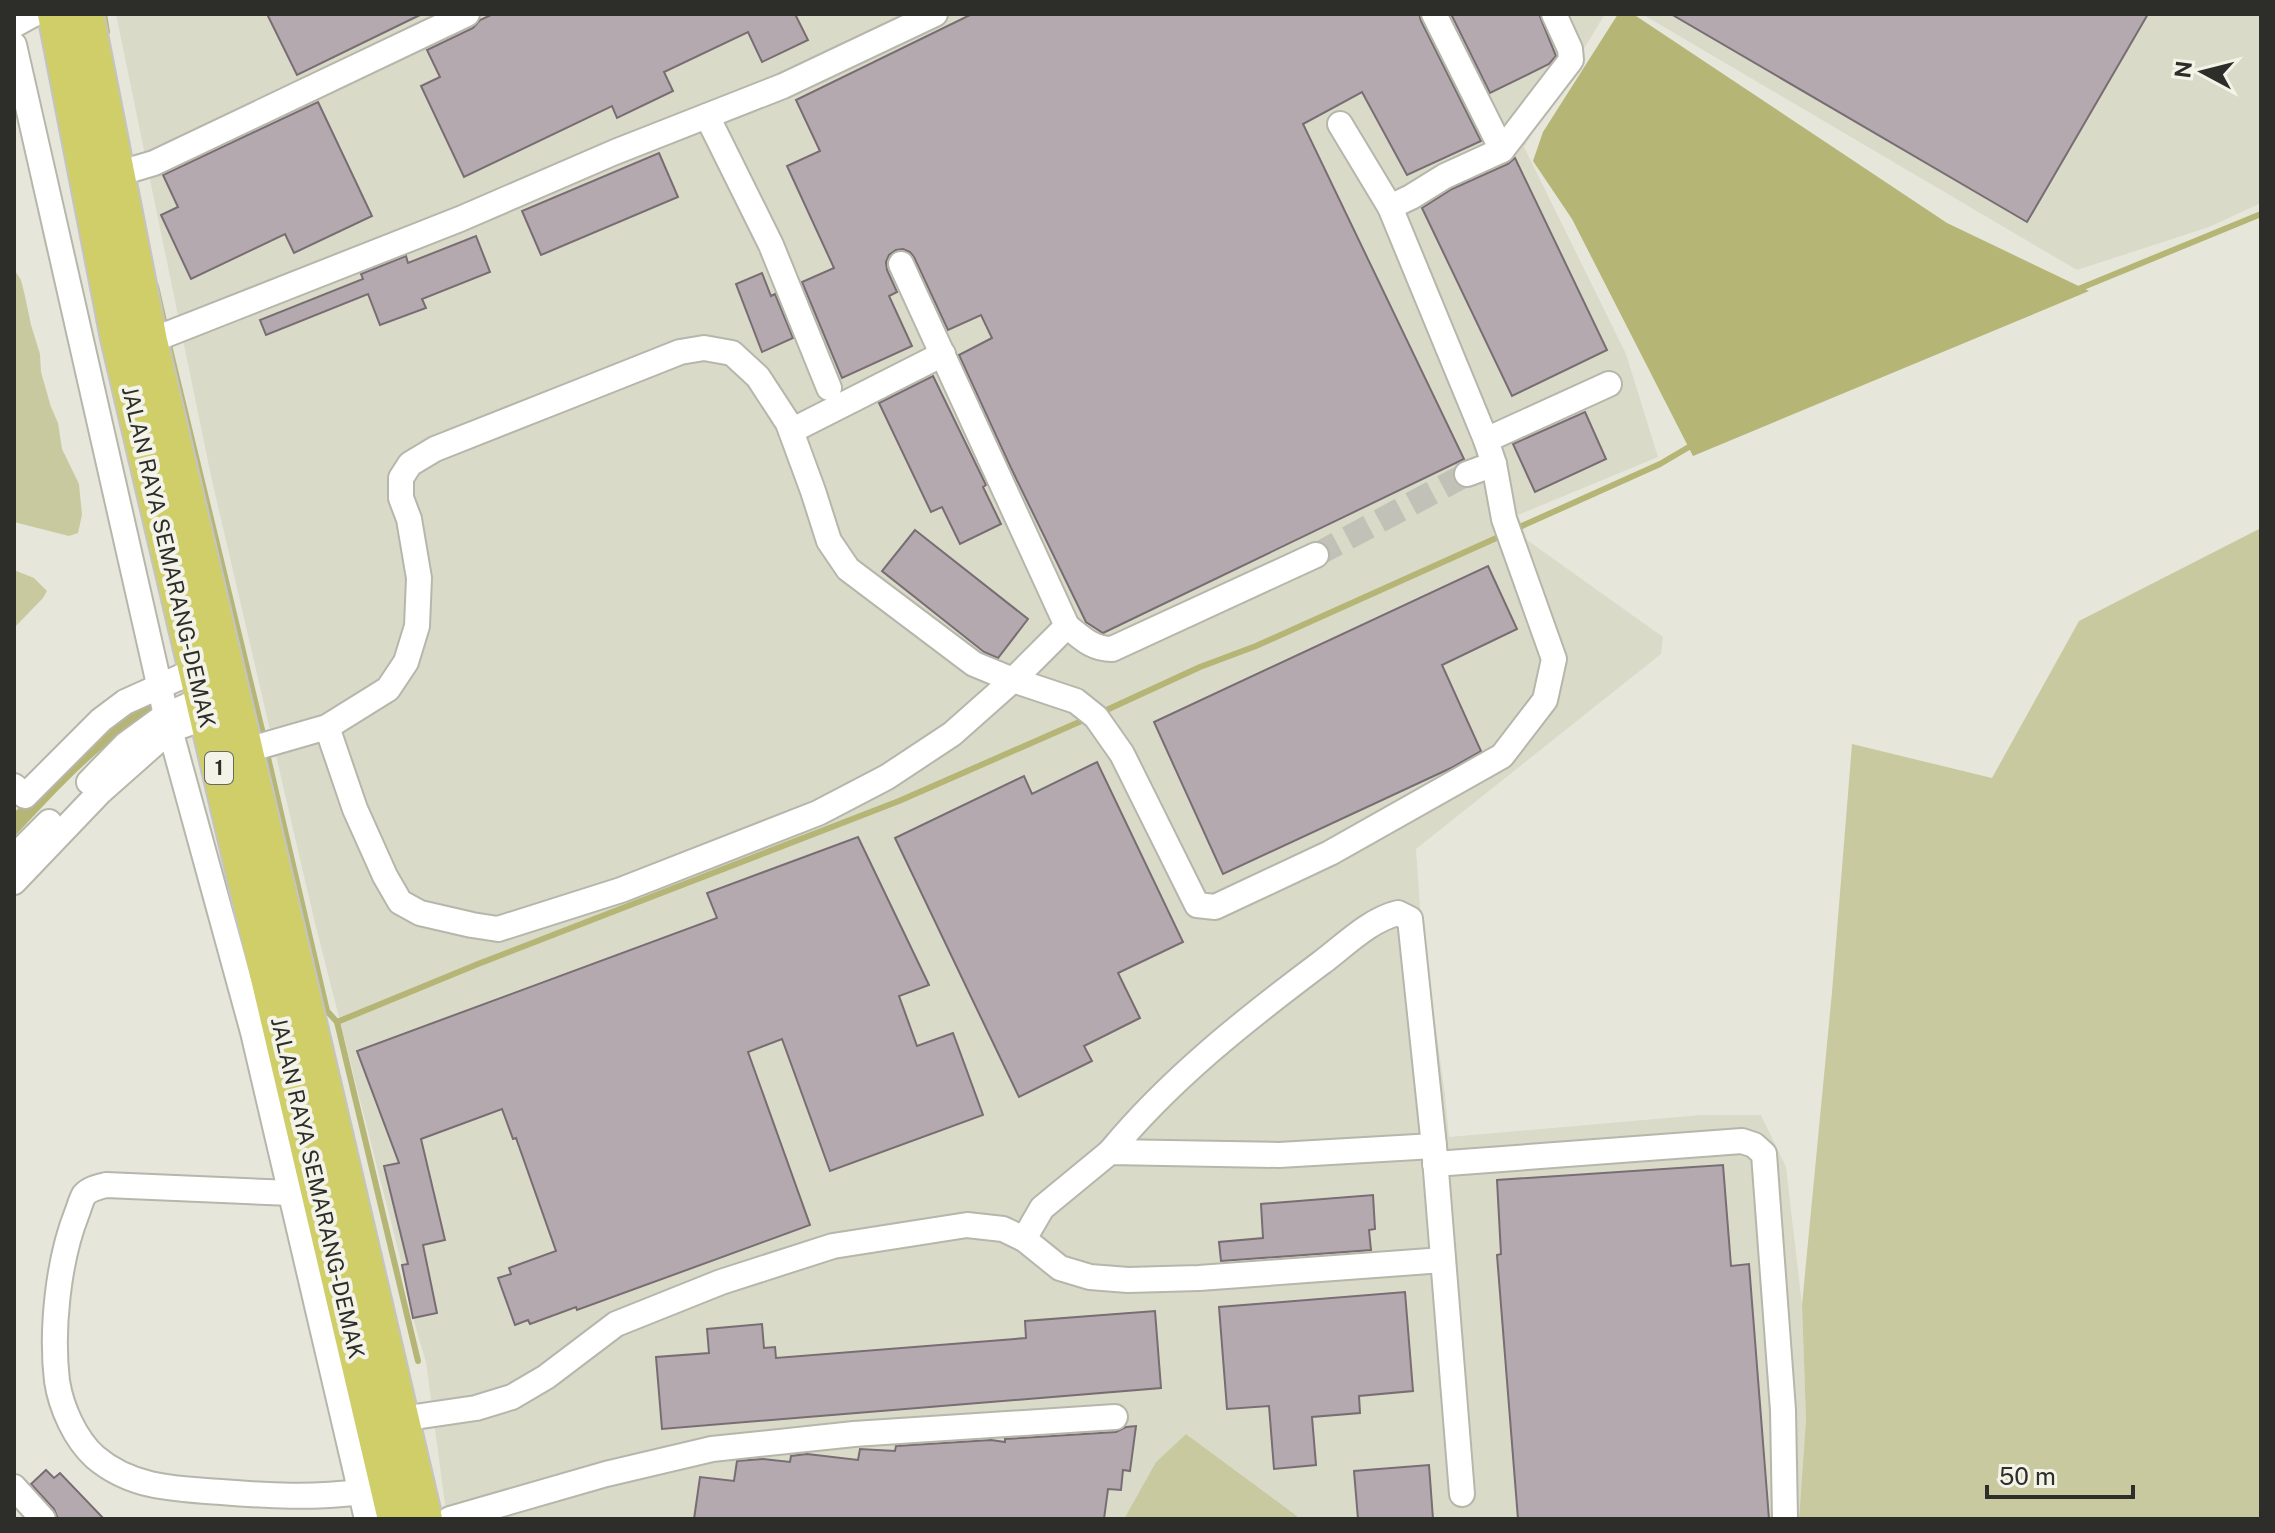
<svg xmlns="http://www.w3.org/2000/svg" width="2275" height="1533" font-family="'Public Sans',sans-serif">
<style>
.built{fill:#dadac9}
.green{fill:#c9c9a0}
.water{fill:#b5b576}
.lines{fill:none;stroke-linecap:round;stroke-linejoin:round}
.stream{stroke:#b5b576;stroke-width:6}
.building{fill:#b3a9af;stroke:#776d73;stroke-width:2}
.minor-tunnel{stroke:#c1c1b7;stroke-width:24;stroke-dasharray:24 12;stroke-linecap:butt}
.minor-casing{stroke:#b6b6ab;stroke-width:28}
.highway-casing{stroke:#c4c4c3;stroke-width:38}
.minor{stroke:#fff;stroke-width:24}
.highway{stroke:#d0ce69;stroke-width:34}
.labels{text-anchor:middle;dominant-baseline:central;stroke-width:8;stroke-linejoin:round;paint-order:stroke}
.shield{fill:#f3f3e8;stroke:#686862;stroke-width:2}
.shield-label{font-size:20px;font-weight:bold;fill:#2d2d29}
.street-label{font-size:22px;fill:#2d2d29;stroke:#f3f3e8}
</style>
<rect width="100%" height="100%" fill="#e6e6db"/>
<g class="built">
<path d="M116,14H1605L1524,147L1626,354L1658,457L1518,515L1527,540L1663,637L1661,654L1416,849L1421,921L1445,1095L1449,1137L1701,1115H1761L1786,1167L1802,1305L1806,1420L1799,1519H1301L1186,1434L1156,1462L1124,1519H447L426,1362L413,1318L402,1265L314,919L211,476Z"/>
<path d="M1642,14H2261V203L2209,227L2077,270Z"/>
</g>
<g class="green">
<path d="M14,269L21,280L25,296L31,325L40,354L41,372L51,407L58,423L62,449L79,484L82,515L78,533L69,536L14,522Z"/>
<path d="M2261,528V1519H1799L1806,1420L1802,1305L1832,992L1852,744L1992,778L2079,621Z"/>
<path d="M14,570L34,578L47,591L43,598L14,628Z"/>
<path d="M1186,1434L1301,1519H1124L1156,1462Z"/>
</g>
<g class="water">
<path d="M1618,14H1633L1947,223L2089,291L1693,456L1572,219L1533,161L1543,132Z"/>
<path d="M151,700L156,710C101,742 57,791 14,837V813L89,735Z"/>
</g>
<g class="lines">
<g class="stream">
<path d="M104,14L107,32"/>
<path d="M156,286L166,330"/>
<path d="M2076,290L2261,214"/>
<path d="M168,341L264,738"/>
<path d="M1513,530L1660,464L1694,444"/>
<path d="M1100,713L1200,667L1256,646L1503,535"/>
<path d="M266,749L327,1011L337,1022L418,1361"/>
<path d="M337,1022L478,964L899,801L1086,719"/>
</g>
</g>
<g class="building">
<path d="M267,14H422L297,75Z"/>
<path d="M493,14H795L808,40L762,62L748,32L664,72L673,91L617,118L612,106L464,177L421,86L440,77L427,50L473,28L480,20Z"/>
<path d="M972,14H1419L1421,21L1481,141L1407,175L1362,92L1303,124L1464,459L1103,633L1086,622L1011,468L959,355L992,338L981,315L948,330L914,257L910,252L903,249L896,250L889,255L886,262L887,270L897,292L889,296L912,346L842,378L802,282L834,268L787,166L820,151L796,100Z"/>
<path d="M1451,14H1539L1556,56L1549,64L1490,93Z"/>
<path d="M1671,14H2148L2027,222Z"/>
<path d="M318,102L372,216L294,253L285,234L191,279L161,215L178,207L163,175Z"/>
<path d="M659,153L678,197L541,255L522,211Z"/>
<path d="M1515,158L1607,350L1512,396L1422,208L1452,189L1508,164Z"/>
<path d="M476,236L490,272L422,299L426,308L380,325L368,294L266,335L260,320L363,279L361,274L406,256L408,263Z"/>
<path d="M762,273L771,296L775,294L793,338L762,352L736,284Z"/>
<path d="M933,376L986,485L983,487L1001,524L960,544L942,507L931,512L879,403Z"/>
<path d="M1585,412L1606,459L1535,492L1513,444Z"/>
<path d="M915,530L1028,619L998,658L984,652L882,571Z"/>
<path d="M1488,566L1517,629L1442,665L1481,751L1451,768L1223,874L1154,722Z"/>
<path d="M1097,762L1183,942L1118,973L1140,1018L1084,1046L1092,1061L1019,1097L895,838L1024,776L1032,794Z"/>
<path d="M858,837L929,985L899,996L917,1046L953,1033L983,1115L830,1171L782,1039L748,1052L810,1225L577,1310L576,1307L530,1324L528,1320L515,1325L498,1278L511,1274L509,1268L556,1251L516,1138L513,1139L502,1109L421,1139L445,1240L423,1245L437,1313L413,1318L402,1265L408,1264L384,1166L399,1163L357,1051L717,918L707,893Z"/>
<path d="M1723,1165L1731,1266L1749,1264L1769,1519H1518L1497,1255L1501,1254L1497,1180Z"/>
<path d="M1373,1195L1375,1229L1369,1230L1371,1250L1221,1261L1219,1242L1263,1238L1261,1204Z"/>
<path d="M1405,1292L1413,1391L1359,1396L1360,1413L1312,1417L1316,1465L1274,1469L1269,1406L1227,1409L1219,1307Z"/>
<path d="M1155,1311L1161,1388L662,1429L656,1357L709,1353L707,1329L762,1324L764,1348L775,1347L776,1358L1026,1338L1025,1321Z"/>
<path d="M1136,1426L1130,1471L1123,1470L1121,1490L1108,1489L1104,1519H694L700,1477L734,1481L737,1461L763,1459L790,1462L791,1456L807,1454L858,1460L860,1449L895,1451L896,1446L991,1440L1005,1442V1439L1116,1432L1126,1427Z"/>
<path d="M1429,1465L1433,1519H1358L1354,1471Z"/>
<path d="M46,1470L54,1478L60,1473L104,1519H58L54,1509L31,1484Z"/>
</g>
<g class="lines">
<path class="minor-tunnel" d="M1316,555L1467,474"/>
<g class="minor-casing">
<g id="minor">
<path d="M1434,14L1502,150"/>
<path d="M14,25L34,14"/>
<path d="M14,45L166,715L253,1032L367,1519"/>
<path d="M707,116L771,245L829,388"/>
<path d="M1340,124L1390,207L1486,440L1494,464L1467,474"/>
<path d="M117,174L154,163L467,14"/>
<path d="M1390,207L1411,197L1445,176L1502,150L1571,60L1570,49L1554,14"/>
<path d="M901,264L1067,626C1082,638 1092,649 1112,649L1316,555"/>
<path d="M150,341L460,219L615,152L783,86L935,14"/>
<path d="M791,431L943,354"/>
<path d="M1486,440L1609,384"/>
<path d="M327,727L355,809L385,876L400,902L420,913L472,925L498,929L621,890L818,813L887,777L952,734L1013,680L1067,626"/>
<path d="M244,751L327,727L388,689L406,662L417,626L419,578L409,519L401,498V478L410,464L435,449L559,400L680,352L704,348L732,353L758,377L788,423L813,491L829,541L848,569L974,664L1013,680L1076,701L1096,717L1122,754L1197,905L1215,907L1330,853L1502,756L1545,700L1554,659L1504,519L1494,464"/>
<path d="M89,782L125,745L166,715L203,699"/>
<path d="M14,786L25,796L101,720L125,702L196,670"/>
<path d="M14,857L49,822"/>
<path d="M14,882L100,792L170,730L207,717"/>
<path d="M1110,1152C1170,1079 1245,1020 1321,963C1344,946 1369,920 1398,913L1410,919L1434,1146L1462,1494"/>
<path d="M1435,1164L1742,1141L1754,1145L1764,1154L1783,1410L1785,1519"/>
<path d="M291,1193L106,1185C98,1187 89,1189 84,1195C81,1200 79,1208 77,1213C58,1261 51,1330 57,1381C61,1407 75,1439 95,1457C131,1488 175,1489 221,1492C271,1496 312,1498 361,1492"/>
<path d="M1024,1239L1042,1208L1110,1152L1279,1155L1434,1146"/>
<path d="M401,1419L476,1408L512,1397L546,1377L616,1324L721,1282L833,1246L967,1225L1003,1229L1024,1239L1060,1268L1090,1277L1128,1280L1199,1278L1443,1260"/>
<path d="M14,1487L43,1519"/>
<path d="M450,1519L606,1474L712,1449L854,1434L1115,1417"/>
</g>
</g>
<g class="highway-casing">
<g id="highway">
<path d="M55,14L118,338L395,1519"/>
<path d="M86,14L150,341L425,1519"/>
</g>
</g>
<use href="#minor" class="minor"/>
<use href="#highway" class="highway"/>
</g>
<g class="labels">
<rect class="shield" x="205" y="752" width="28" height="32" rx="6"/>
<g class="shield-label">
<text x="219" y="768">1</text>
</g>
<g class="street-label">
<text transform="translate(169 557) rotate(77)">JALAN RAYA SEMARANG-DEMAK</text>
<text transform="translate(318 1188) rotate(77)">JALAN RAYA SEMARANG-DEMAK</text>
</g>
</g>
<rect width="2275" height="1533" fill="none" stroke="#2d2d29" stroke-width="32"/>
<g transform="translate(2203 72) rotate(277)" stroke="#f3f3e8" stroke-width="6" paint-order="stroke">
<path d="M0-6L14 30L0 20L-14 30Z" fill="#2d2d29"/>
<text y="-12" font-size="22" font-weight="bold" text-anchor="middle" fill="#2d2d29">N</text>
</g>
<path d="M1987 1485v12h146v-12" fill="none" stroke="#2d2d29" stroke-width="4"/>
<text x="1999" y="1485" font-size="24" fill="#2d2d29" stroke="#f3f3e8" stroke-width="6" paint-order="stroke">50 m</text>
</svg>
